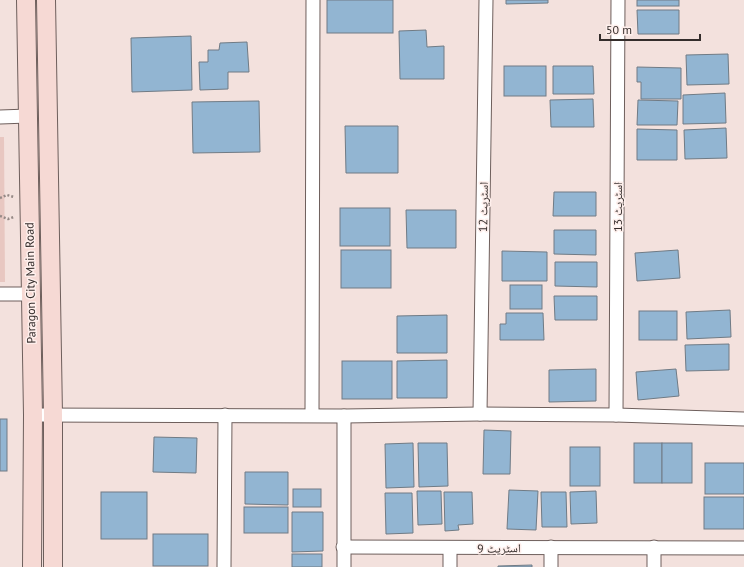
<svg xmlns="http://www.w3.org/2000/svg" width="744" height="567" font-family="'PT Sans','Noto Naskh Arabic',sans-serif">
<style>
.green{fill:#e8c7c1}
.building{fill:#92b5d2;stroke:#707b85}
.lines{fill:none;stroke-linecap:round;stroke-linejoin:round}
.street-casing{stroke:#6e5f5c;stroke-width:15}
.secondary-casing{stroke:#6e5f5c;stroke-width:20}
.path{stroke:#958986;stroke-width:2.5;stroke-dasharray:2 2;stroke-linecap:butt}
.street{stroke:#fff;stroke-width:13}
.secondary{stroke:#f6d9d4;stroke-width:18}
.labels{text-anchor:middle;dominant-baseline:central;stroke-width:3;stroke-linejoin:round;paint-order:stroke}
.street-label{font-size:12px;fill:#342d2b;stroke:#feefec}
</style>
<rect width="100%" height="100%" fill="#f3e1dd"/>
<path class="green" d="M0,137H4L5,282H0Z"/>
<g class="building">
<rect x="327" y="0" width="66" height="33"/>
<path d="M506,0H548V3L506,4Z"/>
<rect x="637" y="0" width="42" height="6"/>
<path d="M637,10H679V34H638Z"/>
<path d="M426,30L427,47L444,46V79H400L399,31Z"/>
<path d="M191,36L192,90L132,92L131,38Z"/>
<path d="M247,42L249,72H228V89L200,90L199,62H208V50H219L220,43Z"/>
<path d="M728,54L729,84L687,85L686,55Z"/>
<rect x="504" y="66" width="42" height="30"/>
<path d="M553,66H593L594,94H553Z"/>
<path d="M637,67L681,68V99H641V82H637Z"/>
<path d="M725,93L726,123L683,124V95Z"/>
<path d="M593,99L594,127H551L550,100Z"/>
<path d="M638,100L678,101L677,125H637Z"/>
<path d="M259,101L260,152L193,153L192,102Z"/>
<path d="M345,126H398V173H346Z"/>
<path d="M726,128L727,158L685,159L684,130Z"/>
<path d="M637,129L677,130V160H637Z"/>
<path d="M554,192H596V216H553Z"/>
<rect x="340" y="208" width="50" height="38"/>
<path d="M406,210H456V248H407Z"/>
<path d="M554,230H596V255L554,254Z"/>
<rect x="341" y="250" width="50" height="38"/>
<path d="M678,250L680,278L637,281L635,253Z"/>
<path d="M502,251L547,252V281H502Z"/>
<path d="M555,262H597V287L555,286Z"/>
<rect x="510" y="285" width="32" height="24"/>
<path d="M554,296H597V320H555Z"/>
<path d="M730,310L731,337L687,339L686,312Z"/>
<rect x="639" y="311" width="38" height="29"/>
<path d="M506,313H543L544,340H500V324H506Z"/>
<path d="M447,315V353H397V316Z"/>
<path d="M729,344V370L686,371L685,345Z"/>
<path d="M447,360V398H397V361Z"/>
<rect x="342" y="361" width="50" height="38"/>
<path d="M596,369V401L549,402V370Z"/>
<path d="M676,369L679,396L638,400L636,372Z"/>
<rect x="0" y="419" width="7" height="52"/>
<path d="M484,430L511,431L510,474H483Z"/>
<path d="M154,437L197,438L196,473L153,472Z"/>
<path d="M413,443L414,487L386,488L385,444Z"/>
<path d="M418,443H447L448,486L419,487Z"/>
<rect x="634" y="443" width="28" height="40"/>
<rect x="662" y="443" width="30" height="40"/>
<rect x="570" y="447" width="30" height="39"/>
<rect x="705" y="463" width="39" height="31"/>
<path d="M245,472H288V505L245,504Z"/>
<rect x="293" y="489" width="28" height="18"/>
<path d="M509,490L538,491L536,530L507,529Z"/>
<path d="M417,491H441L442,524L418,525Z"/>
<path d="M596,491L597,523L571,524L570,492Z"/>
<rect x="101" y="492" width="46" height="47"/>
<path d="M444,492H472L473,524L458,525L459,530L445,531Z"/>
<path d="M541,492H566L567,527H542Z"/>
<path d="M385,493H412L413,533L386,534Z"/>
<rect x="704" y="497" width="40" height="32"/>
<rect x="244" y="507" width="44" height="26"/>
<path d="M292,512H323V551L292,552Z"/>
<rect x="153" y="534" width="55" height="32"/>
<rect x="292" y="554" width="30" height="13"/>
<path d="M532,565V567H498V566Z"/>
</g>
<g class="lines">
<g class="street-casing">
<g id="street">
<path d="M0,117L28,116"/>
<path d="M0,294H30"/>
<path d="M480,414L486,0"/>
<path d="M33,415L344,416L480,414L616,415L744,419"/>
<path d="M312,415L313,0"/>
<path d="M616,415L618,0"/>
<path d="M343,547L744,548"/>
<path d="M654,547V567"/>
<path d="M224,567L225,415"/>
<path d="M344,567V416"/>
<path d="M450,567V548"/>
<path d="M551,567V547"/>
</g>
</g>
<g class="secondary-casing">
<g id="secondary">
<path d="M26,0L33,415L32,567"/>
<path d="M46,0L53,415V567"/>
</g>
</g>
<g class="path">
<path d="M0,198L7,195L14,197"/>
<path d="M0,216L8,219L14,217"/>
</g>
<use href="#street" class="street"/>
<use href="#secondary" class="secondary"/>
</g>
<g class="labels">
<g class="street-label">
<text transform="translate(483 207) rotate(-89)">اسٹریٹ 12</text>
<text transform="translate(617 207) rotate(-90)">اسٹریٹ 13</text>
<text transform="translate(30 283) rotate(-91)">Paragon City Main Road</text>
<text transform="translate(499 548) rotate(-1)">اسٹریٹ 9</text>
</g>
</g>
<path d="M600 34v6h100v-6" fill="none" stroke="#342d2b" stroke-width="2"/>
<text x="606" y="34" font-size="12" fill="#342d2b" stroke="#feefec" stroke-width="3" paint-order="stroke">50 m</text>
</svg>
